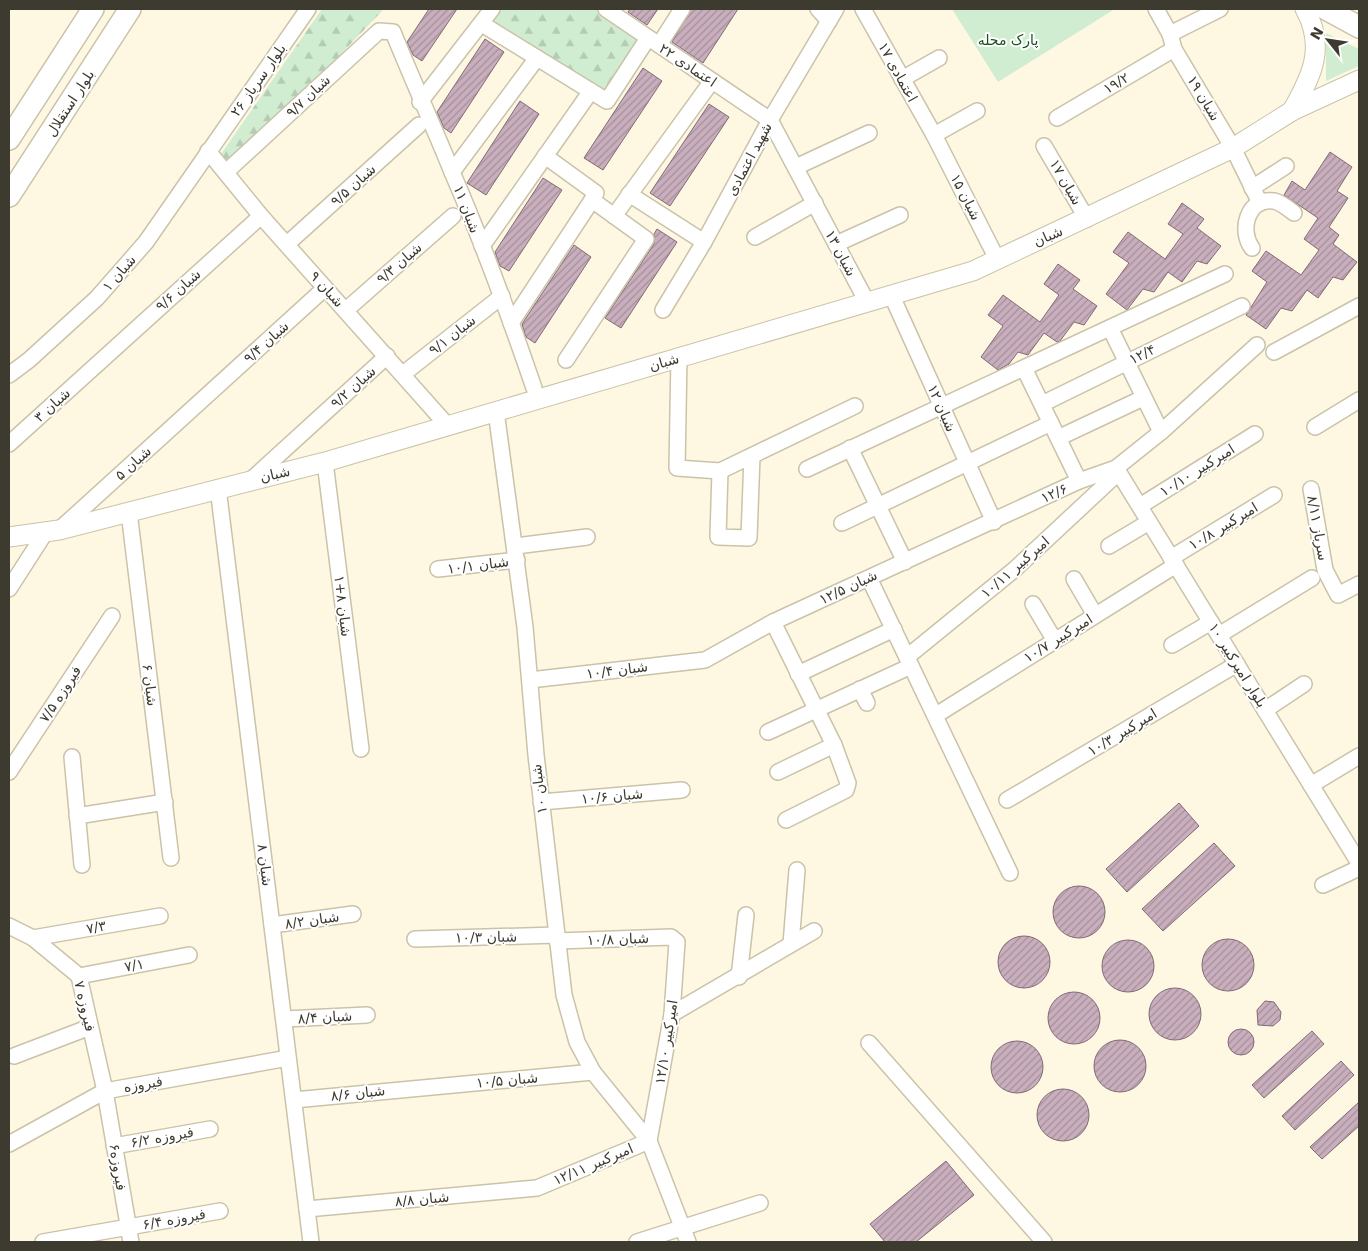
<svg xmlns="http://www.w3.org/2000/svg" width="1368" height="1251" font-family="'DejaVu Sans',Vazirmatn,sans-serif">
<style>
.green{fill:#d1edd1}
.forest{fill:url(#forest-firs)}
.building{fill:url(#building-hatch);stroke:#816a77}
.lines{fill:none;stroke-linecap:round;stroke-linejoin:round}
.minor-casing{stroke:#cac3a9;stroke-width:18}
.tertiary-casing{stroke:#cac3a9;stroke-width:21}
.secondary-casing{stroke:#cac3a9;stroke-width:24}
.minor{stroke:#fff;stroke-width:15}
.tertiary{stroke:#fff;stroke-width:19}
.secondary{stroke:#fff;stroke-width:21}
.labels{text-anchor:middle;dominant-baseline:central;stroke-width:4;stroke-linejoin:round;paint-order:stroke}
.park-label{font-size:14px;fill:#184f1f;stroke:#fff}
.street-label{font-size:14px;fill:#3d3a2f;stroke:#fff}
</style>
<defs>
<pattern id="forest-firs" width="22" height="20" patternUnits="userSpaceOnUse" patternTransform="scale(1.25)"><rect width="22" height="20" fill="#d1edd1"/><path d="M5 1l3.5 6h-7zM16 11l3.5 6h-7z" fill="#b4ccb4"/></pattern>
<pattern id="building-hatch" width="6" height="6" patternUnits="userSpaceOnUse" patternTransform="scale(1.25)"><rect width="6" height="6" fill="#c9afbd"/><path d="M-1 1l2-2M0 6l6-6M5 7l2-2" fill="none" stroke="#a48f9a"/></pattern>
</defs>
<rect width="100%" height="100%" fill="#fef8e3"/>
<g class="green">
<path d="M952,9H1115L998,82Z"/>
<path d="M1326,33L1359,49V66L1326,81Z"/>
</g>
<g class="forest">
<path d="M322,9H384L318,78L226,160L221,154Z"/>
<path d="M497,9H597L640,36L603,95L488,23Z"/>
</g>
<g class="building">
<path d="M429,9H457L422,61L413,55L407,42Z"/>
<path d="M630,9H658L647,25L628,12Z"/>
<path d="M691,9H738L703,63L672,42Z"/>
<path d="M485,39L504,52L451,133L444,128L437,112Z"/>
<path d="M643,68L662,81L603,170L584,158Z"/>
<path d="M520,101L539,114L486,195L467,183Z"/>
<path d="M709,104L729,117L670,206L650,193Z"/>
<path d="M1330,152L1352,167L1337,191L1348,198L1329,227L1339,235L1333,244L1357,262L1343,280L1333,277L1318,298L1307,290L1292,311L1281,308L1266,329L1246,315L1267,282L1252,271L1266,251L1301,275L1319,250L1304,239L1318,218L1284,195L1292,181L1305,190Z"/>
<path d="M543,178L562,190L509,271L500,266L495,252Z"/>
<path d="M1182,203L1204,219L1197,228L1221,246L1207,264L1197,261L1182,282L1168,272L1154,292L1143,289L1127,310L1106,294L1129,263L1113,252L1128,232L1165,259L1183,234L1168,224Z"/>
<path d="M657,229L677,242L621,328L605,318L654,244V234Z"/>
<path d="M574,245L591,257L535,343L526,337L522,324Z"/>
<path d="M1058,264L1080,280L1073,289L1097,306L1084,325L1074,322L1060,341L1057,342L1044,333L1028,355L1018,352L1009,364L998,370L981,357L1003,326L988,315L1003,295L1040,322L1059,295L1044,284Z"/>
<path d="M1179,803L1199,826L1127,892L1106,869Z"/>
<path d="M1214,843L1235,866L1163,931L1142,909Z"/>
<circle cx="1079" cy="912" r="26"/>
<circle cx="1024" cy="962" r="26"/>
<circle cx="1228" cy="965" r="26"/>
<circle cx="1128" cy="966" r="26"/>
<circle cx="1175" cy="1014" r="26"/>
<circle cx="1074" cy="1018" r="26"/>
<path d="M1265,1001L1274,1002L1281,1012L1280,1020L1273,1026L1258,1025L1257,1010Z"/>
<circle cx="1241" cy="1042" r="13"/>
<path d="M1312,1031L1324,1044L1264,1098L1252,1085Z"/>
<circle cx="1120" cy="1066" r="26"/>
<circle cx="1017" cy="1067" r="26"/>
<path d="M1341,1061L1354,1075L1295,1130L1282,1116Z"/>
<circle cx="1063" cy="1115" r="26"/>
<path d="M1359,1102V1126L1322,1159L1310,1147Z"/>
<path d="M946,1161L974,1195L916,1242H885L870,1224Z"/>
</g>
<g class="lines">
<g class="minor-casing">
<g id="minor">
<path d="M606,9L770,120L867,302"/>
<path d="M818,9L829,21"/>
<path d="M863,9L934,135L997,259"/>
<path d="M1156,9L1170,34L1174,49L1233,148L1260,203"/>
<path d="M482,24L607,101L648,38"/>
<path d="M1170,34L1220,9"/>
<path d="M659,45L682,9"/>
<path d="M902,79L939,58"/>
<path d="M420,102L492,9"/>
<path d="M1057,118L1174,49"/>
<path d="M934,135L977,111"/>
<path d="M1044,146L1087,219"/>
<path d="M208,151L261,216L447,425"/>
<path d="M545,156L596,193L592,200"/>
<path d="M796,167L869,133"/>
<path d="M226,172L379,31L393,32C412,79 433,125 452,172C483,243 509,315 534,388"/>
<path d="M452,172L537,58"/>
<path d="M1252,188L1286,166"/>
<path d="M629,194L704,242"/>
<path d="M614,216L712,81"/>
<path d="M755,237L815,203"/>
<path d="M287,244L419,125"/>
<path d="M836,244L900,215"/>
<path d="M482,246L591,91"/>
<path d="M1252,248C1239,231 1247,197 1274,201C1280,202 1289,209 1294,213"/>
<path d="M891,294L994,522"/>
<path d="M346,310L453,216"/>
<path d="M663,310L704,242L770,120L836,9"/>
<path d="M511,323L592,200L646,239L566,360"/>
<path d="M1110,328L1161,432"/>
<path d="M1274,352L1359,306"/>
<path d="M679,357L677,468L720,471L855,406"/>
<path d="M1024,368L1079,481"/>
<path d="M403,374L502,296"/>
<path d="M9,375L29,360L97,298L146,242L308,9"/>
<path d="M1042,404L1242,306"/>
<path d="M496,411L525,627L536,755L564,995L577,1042L593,1072L649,1141L688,1242"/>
<path d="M1315,427L1359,400"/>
<path d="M1058,438L1143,398"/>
<path d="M9,444L261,216"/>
<path d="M850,448L905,562"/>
<path d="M325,462L361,749"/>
<path d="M1116,468L1359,863"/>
<path d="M807,469L1225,274"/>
<path d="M720,471L718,537L749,538L752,456"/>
<path d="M251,480L387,356"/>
<path d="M218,488L311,1242"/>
<path d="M1311,489L1325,570L1338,595L1359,584"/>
<path d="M1140,506L1255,434"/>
<path d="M129,512L171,858"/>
<path d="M842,523L1051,423"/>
<path d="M59,530L325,288"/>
<path d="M516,546L587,537"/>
<path d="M1109,546L1149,522"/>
<path d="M1171,558L1274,495"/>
<path d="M438,569L517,560"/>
<path d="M869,578L1010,873"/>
<path d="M1074,579L1095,615"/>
<path d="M9,589L45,533"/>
<path d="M1033,604L1055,641"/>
<path d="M773,622L834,745L848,783L846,790L786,820"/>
<path d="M1219,635L1312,578"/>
<path d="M1172,645L1211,622"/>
<path d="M907,657L1015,569L1119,472"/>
<path d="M798,674L894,629"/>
<path d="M530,680L705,660L773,622L1079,481L1116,468L1161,432L1257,345"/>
<path d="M860,689L867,703"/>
<path d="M1265,710L1304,684"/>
<path d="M941,712L1176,565"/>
<path d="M768,732L911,666"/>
<path d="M72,757L82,865"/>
<path d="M9,772L112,616"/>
<path d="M778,772L834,745"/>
<path d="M1311,785L1359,756"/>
<path d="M1007,800L1237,664"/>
<path d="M541,802L682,790"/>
<path d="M77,816L165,802"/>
<path d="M1323,885L1359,868"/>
<path d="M272,925L353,914"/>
<path d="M9,926L33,938L79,976L105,1091L131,1242"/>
<path d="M33,938L160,916"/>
<path d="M415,939L557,935"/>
<path d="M557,941L671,937L677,942L672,1014L649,1141"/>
<path d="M791,944L797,870"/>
<path d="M79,976L189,955"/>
<path d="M739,977L746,915"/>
<path d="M672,1014L814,931"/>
<path d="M284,1019L367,1015"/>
<path d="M869,1043L1044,1242"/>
<path d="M14,1056L90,1027"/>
<path d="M294,1100L593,1072"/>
<path d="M9,1144L105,1091L288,1058"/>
<path d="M114,1146L210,1129"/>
<path d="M307,1209L537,1188L649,1141"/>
<path d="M43,1242L220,1211"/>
<path d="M637,1242L760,1203"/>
</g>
</g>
<g class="tertiary-casing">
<g id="tertiary">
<path d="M1292,111C1312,76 1326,47 1305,9"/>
<path d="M9,537L59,530L325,462L973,271L1233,148L1292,111L1359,80"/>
</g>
</g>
<g class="secondary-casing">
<g id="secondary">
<path d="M1326,9L1359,27"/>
<path d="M9,139L93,9"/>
<path d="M9,196L130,9"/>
</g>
</g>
<use href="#minor" class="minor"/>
<use href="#tertiary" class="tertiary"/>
<use href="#secondary" class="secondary"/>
</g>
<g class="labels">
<g class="park-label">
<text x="1008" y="40">پارک محله</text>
</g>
<g class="street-label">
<text transform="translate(688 65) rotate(34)">۲۲ اعتمادی</text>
<text transform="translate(898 72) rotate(61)">۱۷ اعتمادی</text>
<text transform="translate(258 80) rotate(-55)">۲۶ بلوار سرباز</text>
<text transform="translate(1116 83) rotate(-31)">۱۹/۲</text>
<text transform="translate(308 96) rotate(-43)">۹/۷ شبان</text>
<text transform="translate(1204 98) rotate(59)">۱۹ شبان</text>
<text transform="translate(70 103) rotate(-57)">بلوار استقلال</text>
<text transform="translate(749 159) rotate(-62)">شهید اعتمادی</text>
<text transform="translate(1066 182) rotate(60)">۱۷ شبان</text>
<text transform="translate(353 185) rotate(-42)">۹/۵ شبان</text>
<text transform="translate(966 197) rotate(63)">۱۵ شبان</text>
<text transform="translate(467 209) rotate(69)">۱۱ شبان</text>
<text transform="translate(1048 236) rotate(-24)">شبان</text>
<text transform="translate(841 253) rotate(62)">۱۳ شبان</text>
<text transform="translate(399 263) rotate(-41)">۹/۳ شبان</text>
<text transform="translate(119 273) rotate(-49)">۱ شبان</text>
<text transform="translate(327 289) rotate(48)">۹ شبان</text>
<text transform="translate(178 290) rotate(-42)">۹/۶ شبان</text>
<text transform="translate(452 335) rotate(-38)">۹/۱ شبان</text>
<text transform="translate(266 342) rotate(-42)">۹/۴ شبان</text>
<text transform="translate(1142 354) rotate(-26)">۱۲/۴</text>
<text transform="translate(664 362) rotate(-16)">شبان</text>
<text transform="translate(353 387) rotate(-42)">۹/۲ شبان</text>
<text transform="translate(52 405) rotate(-42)">۳ شبان</text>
<text transform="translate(942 408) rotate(66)">۱۲ شبان</text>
<text transform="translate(133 463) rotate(-42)">۵ شبان</text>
<text transform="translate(1197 470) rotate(-32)">۱۰/۱۰ امیرکبیر</text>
<text transform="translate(275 474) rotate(-13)">شبان</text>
<text transform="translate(1054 493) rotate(-25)">۱۲/۶</text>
<text transform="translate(1223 526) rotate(-31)">۱۰/۸ امیرکبیر</text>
<text transform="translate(1318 528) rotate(80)">۸/۱۱ سرباز</text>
<text transform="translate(478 565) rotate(-7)">۱۰/۱ شبان</text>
<text transform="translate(1015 567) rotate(-41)">۱۰/۱۱ امیرکبیر</text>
<text transform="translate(848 587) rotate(-25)">۱۲/۵ شبان</text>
<text transform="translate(343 606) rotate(83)">۱+۸ شبان</text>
<text transform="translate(1058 638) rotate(-32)">۱۰/۷ امیرکبیر</text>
<text transform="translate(1238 665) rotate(58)">۱۰ بلوار امیرکبیر</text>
<text transform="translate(617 670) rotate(-7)">۱۰/۴ شبان</text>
<text transform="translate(150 685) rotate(83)">۶ شبان</text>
<text transform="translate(60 694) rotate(-57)">۷/۵ فیروزه</text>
<text transform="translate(1122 732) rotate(-31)">۱۰/۳ امیرکبیر</text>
<text transform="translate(539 789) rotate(-97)">۱۰ شبان</text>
<text transform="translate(612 796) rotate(-5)">۱۰/۶ شبان</text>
<text transform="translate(265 865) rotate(83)">۸ شبان</text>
<text transform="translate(312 920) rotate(-8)">۸/۲ شبان</text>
<text transform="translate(96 927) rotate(-10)">۷/۳</text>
<text transform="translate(486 937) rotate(-1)">۱۰/۳ شبان</text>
<text transform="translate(618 939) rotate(-2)">۱۰/۸ شبان</text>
<text transform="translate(134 965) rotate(-10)">۷/۱</text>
<text transform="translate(85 1006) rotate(77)">۷ فیروزه</text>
<text transform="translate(325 1017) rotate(-3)">۸/۴ شبان</text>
<text transform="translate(666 1042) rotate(-81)">۱۲/۱۰ امیرکبیر</text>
<text transform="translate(507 1080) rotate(-5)">۱۰/۵ شبان</text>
<text transform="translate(143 1084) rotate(-10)">فیروزه</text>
<text transform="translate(358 1093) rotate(-6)">۸/۶ شبان</text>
<text transform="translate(162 1137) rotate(-10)">۶/۲ فیروزه</text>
<text transform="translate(593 1164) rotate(-23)">۱۲/۱۱ امیرکبیر</text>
<text transform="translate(118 1167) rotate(81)">فیروزه۶</text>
<text transform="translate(422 1199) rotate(-5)">۸/۸ شبان</text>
<text transform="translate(174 1219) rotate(-10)">۶/۴ فیروزه</text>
</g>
</g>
<rect width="1368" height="1251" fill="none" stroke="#3d3a2f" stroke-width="20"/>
<g transform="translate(1328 40) rotate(300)" stroke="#ffffff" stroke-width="4" paint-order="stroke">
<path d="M0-4L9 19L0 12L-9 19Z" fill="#3d3a2f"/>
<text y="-8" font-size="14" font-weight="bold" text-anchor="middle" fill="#3d3a2f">N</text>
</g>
</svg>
